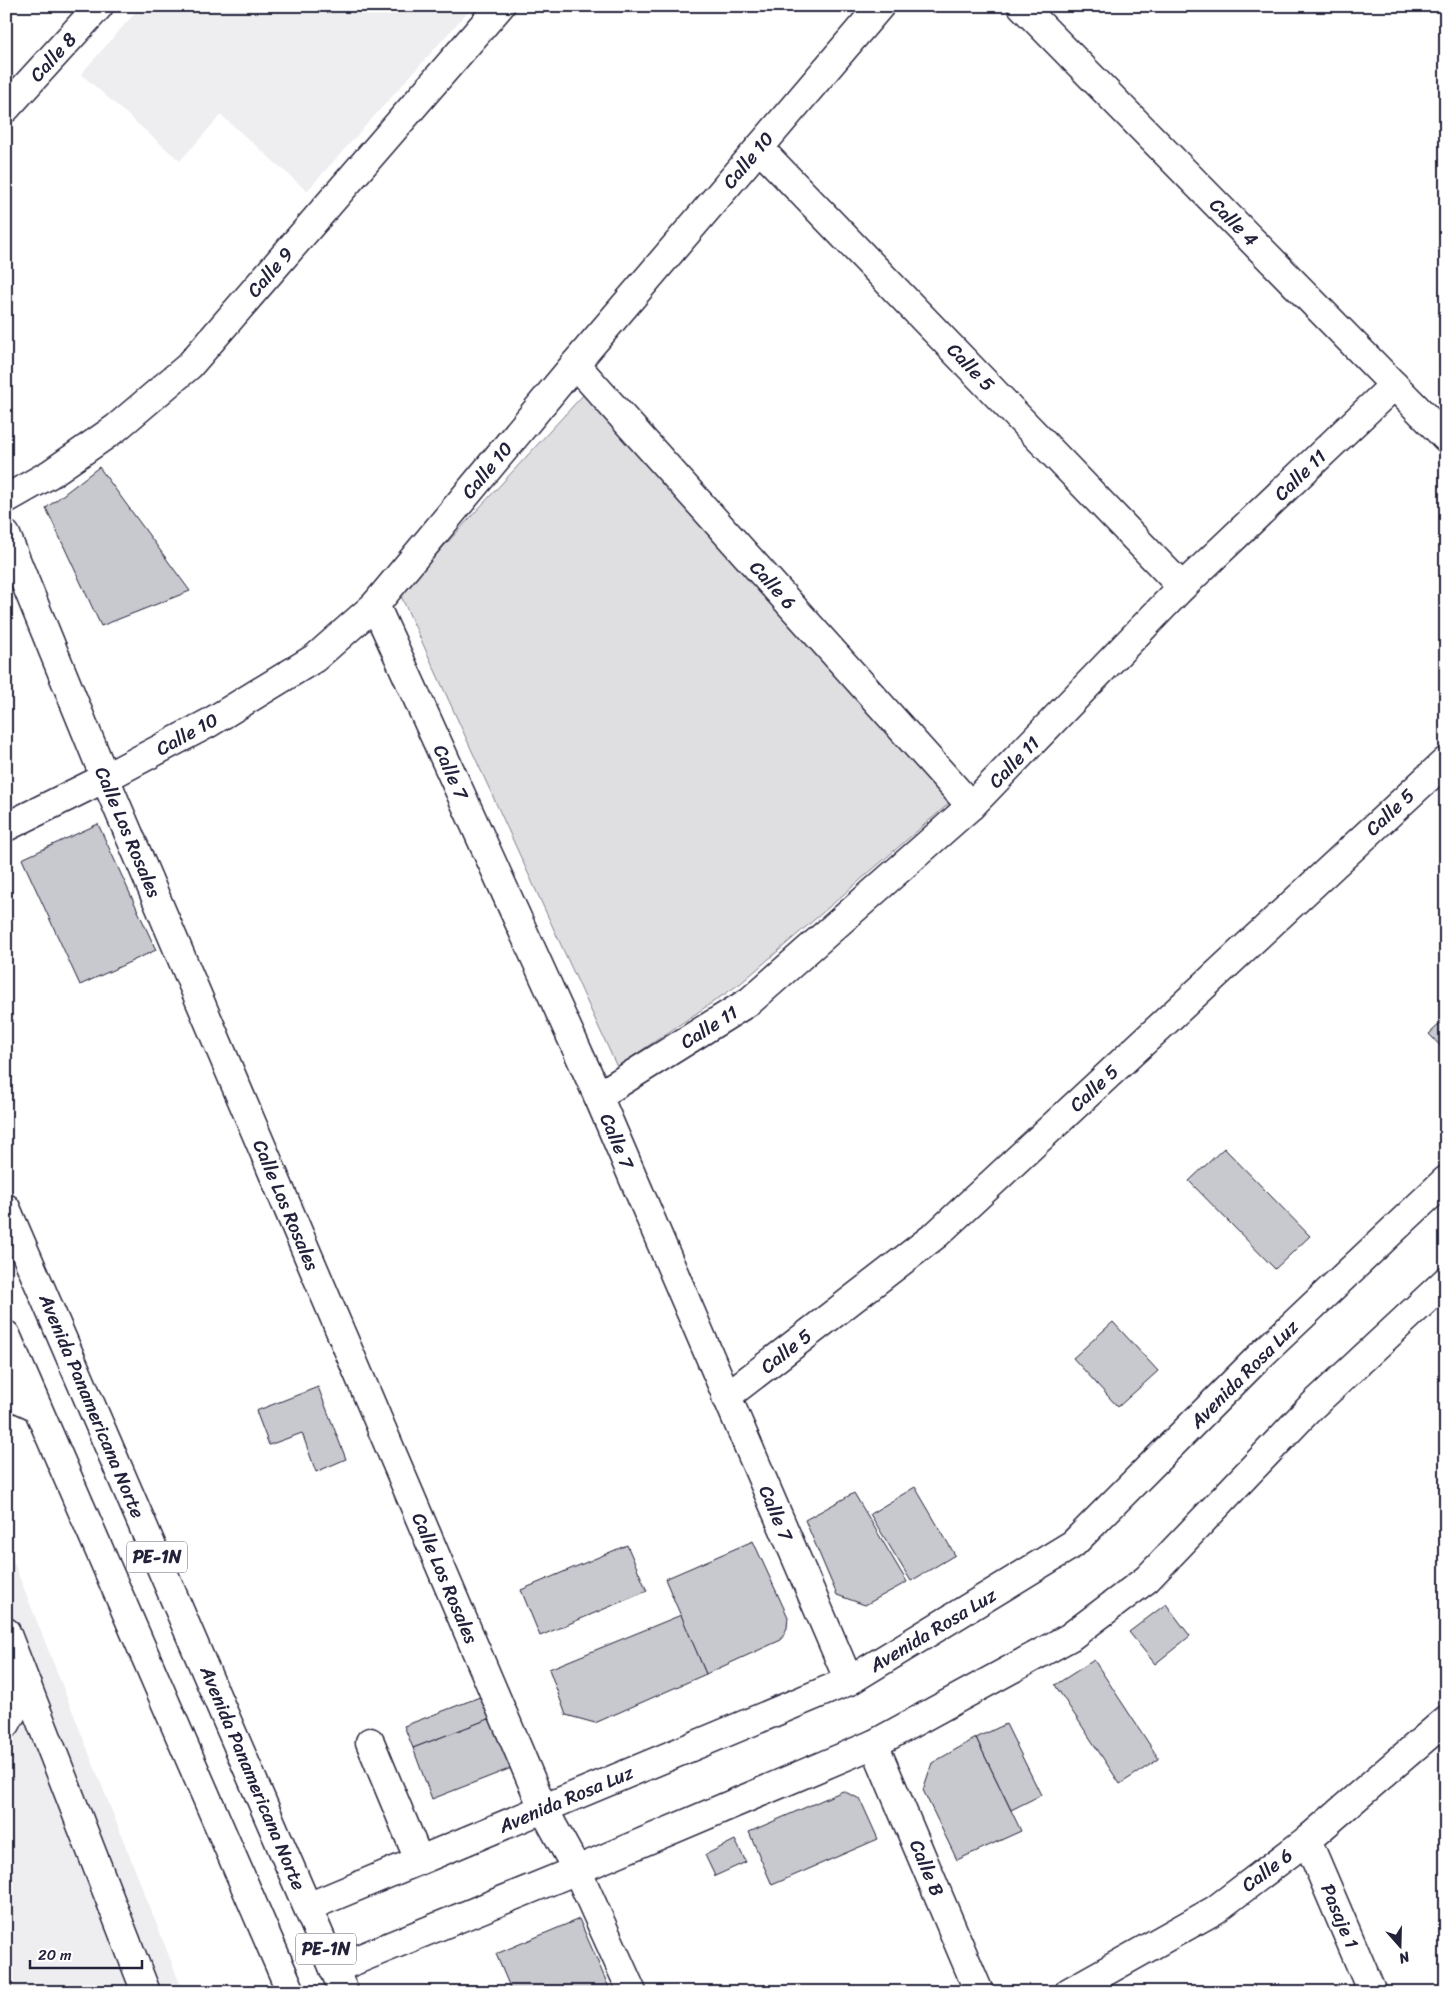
<svg xmlns="http://www.w3.org/2000/svg" width="1452" height="1998" font-family="Sriracha,sans-serif">
<style>
.built{fill:#eeeef1}
.green{fill:#dfdfe2;stroke:#80808e}
.building{fill:#c8c8cf;stroke:#22223b}
.lines{fill:none;stroke-linecap:round;stroke-linejoin:round}
.minor-casing{stroke:#22223b;stroke-width:31}
.highway-casing{stroke:#22223b;stroke-width:31}
.minor{stroke:#fff;stroke-width:28}
.highway{stroke:#fff;stroke-width:28}
.labels{text-anchor:middle;dominant-baseline:central;stroke-width:4.5;stroke-linejoin:round;paint-order:stroke}
.shield{fill:#fff;stroke:#646476;stroke-width:1}
.shield-label{font-size:18px;font-weight:bold;fill:#22223b}
.street-label{font-size:19px;fill:#22223b;stroke:#fff}
</style>
<rect width="100%" height="100%" fill="#fff"/>
<filter id="ink" filterUnits="userSpaceOnUse"><feTurbulence type="fractalNoise" baseFrequency=".02" numOctaves="2"/><feDisplacementMap in="SourceGraphic" scale="10" xChannelSelector="R" yChannelSelector="G"/><feConvolveMatrix kernelMatrix="1 2 1 2 8 2 1 2 1" color-interpolation-filters="sRGB"/></filter>
<g filter="url(#ink)">
<g class="built">
<path d="M141,6H473L307,191L221,115L180,161L81,74Z"/>
<path d="M6,1543L162,1938L183,1992H6Z"/>
</g>
<path class="green" d="M584,394L953,800L741,983L617,1067L400,594Z"/>
<g class="building">
<path d="M99,467L190,591L101,626L46,508Z"/>
<path d="M98,824L156,950L80,985L22,859Z"/>
<path d="M1446,1018V1052L1429,1034Z"/>
<path d="M1224,1148L1310,1236L1275,1269L1189,1181Z"/>
<path d="M1113,1322L1158,1371L1118,1407L1073,1358Z"/>
<path d="M318,1387L346,1459L316,1472L302,1433L269,1445L256,1411Z"/>
<path d="M915,1487L955,1555L911,1581L870,1514Z"/>
<path d="M854,1493L907,1582L865,1605L837,1595L805,1520Z"/>
<path d="M753,1541L788,1617L787,1628L781,1640L706,1674L665,1579Z"/>
<path d="M627,1545L647,1591L540,1636L521,1590Z"/>
<path d="M1166,1604L1190,1636L1155,1664L1129,1632Z"/>
<path d="M681,1615L706,1674L595,1723L566,1715L549,1669Z"/>
<path d="M1094,1660L1159,1759L1120,1784L1055,1685Z"/>
<path d="M485,1695L494,1717L413,1748L404,1726Z"/>
<path d="M494,1717L514,1767L432,1799L413,1748Z"/>
<path d="M1006,1724L1041,1795L1011,1810L976,1738Z"/>
<path d="M976,1738L1021,1831L957,1860L923,1790L932,1763Z"/>
<path d="M843,1791L860,1799L878,1839L772,1885L749,1832Z"/>
<path d="M735,1840L746,1862L715,1876L705,1855Z"/>
<path d="M579,1919L611,1992H512L496,1954Z"/>
</g>
<g class="lines">
<g class="minor-casing">
<g id="minor">
<path d="M1022,6L1446,438"/>
<path d="M6,108L99,6"/>
<path d="M759,148L1182,587"/>
<path d="M575,364L971,806"/>
<path d="M6,499L50,474L116,428L189,366L500,6"/>
<path d="M6,535L105,778L543,1808L577,1870L632,1992"/>
<path d="M375,605L598,1096L849,1681"/>
<path d="M6,827L105,778L209,723L315,658L375,605L575,364L880,6"/>
<path d="M598,1096L750,1001L971,806L1182,587L1394,385"/>
<path d="M6,1393L37,1407"/>
<path d="M726,1397L937,1234L1446,761"/>
<path d="M6,1632L146,1992"/>
<path d="M6,1724L27,1685"/>
<path d="M370,1742L419,1860"/>
<path d="M874,1744L979,1992"/>
<path d="M1307,1840L1372,1992"/>
<path d="M308,1907L849,1681L1073,1544L1260,1356L1446,1180"/>
<path d="M334,1969L577,1870L874,1744L1070,1637L1147,1579L1310,1408L1446,1281"/>
<path d="M1069,1992L1215,1910L1307,1840L1446,1720"/>
</g>
</g>
<g class="highway-casing">
<g id="highway">
<path d="M6,1208L344,1992"/>
<path d="M6,1335L291,1992"/>
</g>
</g>
<use href="#minor" class="minor"/>
<use href="#highway" class="highway"/>
</g>
</g>
<g class="labels">
<g class="shield">
<rect x="127" y="1541.5" width="60" height="31" rx="4"/>
<rect x="296" y="1933.5" width="60" height="31" rx="4"/>
</g>
<g class="shield-label">
<text x="157" y="1557">PE-1N</text>
<text x="326" y="1949">PE-1N</text>
</g>
<g class="street-label">
<text transform="translate(53 57) rotate(-48)">Calle 8</text>
<text transform="translate(748 160) rotate(-50)">Calle 10</text>
<text transform="translate(1234 222) rotate(45)">Calle 4</text>
<text transform="translate(270 272) rotate(-49)">Calle 9</text>
<text transform="translate(971 367) rotate(46)">Calle 5</text>
<text transform="translate(487 470) rotate(-50)">Calle 10</text>
<text transform="translate(1300 475) rotate(-44)">Calle 11</text>
<text transform="translate(773 585) rotate(48)">Calle 6</text>
<text transform="translate(187 734) rotate(-29)">Calle 10</text>
<text transform="translate(1014 762) rotate(-46)">Calle 11</text>
<text transform="translate(451 772) rotate(66)">Calle 7</text>
<text transform="translate(1390 812) rotate(-43)">Calle 5</text>
<text transform="translate(128 832) rotate(67)">Calle Los Rosales</text>
<text transform="translate(709 1027) rotate(-32)">Calle 11</text>
<text transform="translate(1094 1088) rotate(-43)">Calle 5</text>
<text transform="translate(617 1141) rotate(67)">Calle 7</text>
<text transform="translate(286 1205) rotate(67)">Calle Los Rosales</text>
<text transform="translate(786 1351) rotate(-38)">Calle 5</text>
<text transform="translate(1244 1374) rotate(-45)">Avenida Rosa Luz</text>
<text transform="translate(92 1406) rotate(67)">Avenida Panamericana Norte</text>
<text transform="translate(776 1513) rotate(67)">Calle 7</text>
<text transform="translate(445 1578) rotate(67)">Calle Los Rosales</text>
<text transform="translate(933 1630) rotate(-31)">Avenida Rosa Luz</text>
<text transform="translate(253 1778) rotate(67)">Avenida Panamericana Norte</text>
<text transform="translate(566 1799) rotate(-23)">Avenida Rosa Luz</text>
<text transform="translate(927 1868) rotate(67)">Calle B</text>
<text transform="translate(1267 1870) rotate(-37)">Calle 6</text>
<text transform="translate(1340 1916) rotate(67)">Pasaje 1</text>
</g>
</g>
<rect width="1452" height="1998" fill="none" stroke="#fff" stroke-width="25"/>
<rect x="12" y="12" width="1427" height="1973" fill="none" stroke="#22223b" stroke-width="2" filter="url(#ink)"/>
<g transform="translate(1400 1946) rotate(160)" stroke="#ffffff" stroke-width="4" paint-order="stroke">
<path d="M0-4L9 19L0 12L-9 19Z" fill="#22223b"/>
<text y="-8" font-size="14" font-weight="bold" text-anchor="middle" fill="#22223b">N</text>
</g>
<path d="M30 1960v8h112v-8" fill="none" stroke="#22223b" stroke-width="2.5"/>
<text x="38" y="1960" font-size="15" fill="#22223b" stroke="#ffffff" stroke-width="4" paint-order="stroke">20 m</text>
</svg>
